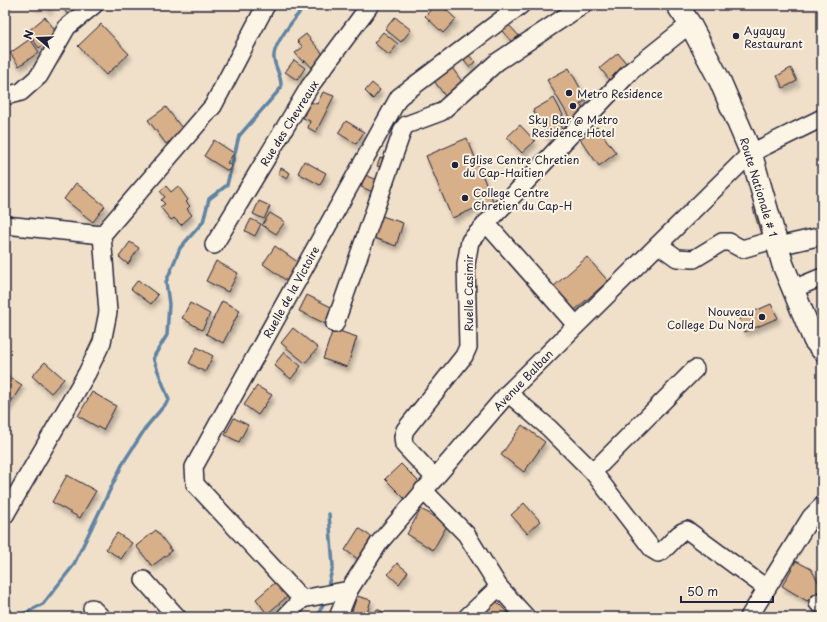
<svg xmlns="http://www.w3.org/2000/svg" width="827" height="622" font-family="'Playpen Sans',sans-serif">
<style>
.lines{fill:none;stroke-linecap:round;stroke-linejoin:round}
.stream{stroke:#5f84a3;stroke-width:3.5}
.building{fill:#d7af88;stroke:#22223b;filter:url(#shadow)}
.minor-casing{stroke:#22223b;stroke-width:20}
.major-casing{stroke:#22223b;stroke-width:24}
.minor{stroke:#fcf5e5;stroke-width:17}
.major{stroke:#fcf5e5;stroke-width:21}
.poi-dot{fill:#22223b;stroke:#fcf5e5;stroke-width:1.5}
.labels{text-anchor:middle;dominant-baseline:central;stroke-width:4;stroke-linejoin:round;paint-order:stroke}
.poi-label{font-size:11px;fill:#22223b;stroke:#fcf5e5;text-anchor:start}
.street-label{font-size:11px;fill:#22223b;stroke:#fcf5e5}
</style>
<defs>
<filter id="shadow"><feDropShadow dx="2.5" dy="4.5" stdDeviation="2" flood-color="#0004"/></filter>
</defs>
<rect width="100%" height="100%" fill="#f1e0c9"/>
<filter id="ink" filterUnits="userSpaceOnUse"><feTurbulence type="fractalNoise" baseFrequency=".025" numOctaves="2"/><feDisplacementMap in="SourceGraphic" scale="8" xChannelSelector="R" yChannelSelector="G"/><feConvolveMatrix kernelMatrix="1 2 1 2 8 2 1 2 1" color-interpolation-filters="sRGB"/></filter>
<g filter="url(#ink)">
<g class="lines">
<g class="stream">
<path d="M327,590L333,566L329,514"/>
<path d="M17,617L43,604L73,566L123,463L147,426L169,400L153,358L167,335L169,304L166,282L180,248L203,222L209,199L227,185L239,136L281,88C282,75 275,69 274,58C272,45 297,15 306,5"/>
<path d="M317,617L325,600"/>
</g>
</g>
<g class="building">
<path d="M34,5H50V10L42,5L35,7Z"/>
<path d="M61,5H74L76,8L68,15Z"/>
<path d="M435,5H441L456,19L443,33L425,16Z"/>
<path d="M45,17L57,33L39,48L27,32Z"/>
<path d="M395,17L411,30L401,42L385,29Z"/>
<path d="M101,24L129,54L106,75L78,46Z"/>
<path d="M508,24L520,37L513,43L501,30Z"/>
<path d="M383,32L398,44L389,55L374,43Z"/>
<path d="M306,34L327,59L314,70L305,60L303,62L295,53L303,47L297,41Z"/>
<path d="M30,39L39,52L19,66L10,53Z"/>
<path d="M467,53L475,62L469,67L461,57Z"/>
<path d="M618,53L630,68L612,83L600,68Z"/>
<path d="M294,60L305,68L297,80L285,72Z"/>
<path d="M450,65L463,83L445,96L432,78Z"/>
<path d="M569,68L587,100L580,104L586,114L572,122L547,80Z"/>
<path d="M791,68L797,81L783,88L777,76Z"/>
<path d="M372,83L380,90L373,99L365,91Z"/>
<path d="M323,92L334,96L316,132L308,128L310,121L303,118L310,102L317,104Z"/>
<path d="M554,98L563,115L557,119L562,129L547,137L533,110Z"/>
<path d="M166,107L184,131L166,144L148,120Z"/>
<path d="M346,121L364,132L356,144L338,133Z"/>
<path d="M520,125L535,141L522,153L507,137Z"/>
<path d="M597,127L616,153L599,166L580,139Z"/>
<path d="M467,138L493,201L452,218L426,156Z"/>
<path d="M214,140L234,153L227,163L232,166L228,171L204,156Z"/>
<path d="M380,158L390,162L388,170L377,166Z"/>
<path d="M304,161L326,173L320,185L298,173Z"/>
<path d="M281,168L290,173L287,179L278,174Z"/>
<path d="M365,175L383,182L378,194L361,187Z"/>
<path d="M76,183L105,206L93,222L64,199Z"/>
<path d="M166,186L171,192L178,186L188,200L186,202L190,206L187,209L192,215L181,225L174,218L171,220L160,207L165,204L161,200L165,197L160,191Z"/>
<path d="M259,201L270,206L264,219L253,214Z"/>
<path d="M760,205L767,228L760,231L753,208Z"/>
<path d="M270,213L285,222L276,234L262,225Z"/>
<path d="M382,216L403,223L396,246L374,238Z"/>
<path d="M251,219L261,224L255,236L245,231Z"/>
<path d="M130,242L139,248L128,264L119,257Z"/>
<path d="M275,246L302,265L290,283L263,264Z"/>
<path d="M587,257L608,281L575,310L554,286Z"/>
<path d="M216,261L238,273L228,292L206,281Z"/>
<path d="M138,280L158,295L151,304L131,289Z"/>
<path d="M307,295L335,309L328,325L299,311Z"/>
<path d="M222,301L240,310L223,343L206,334Z"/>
<path d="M190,303L210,314L202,330L182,318Z"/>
<path d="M771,304L778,318L745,332L739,318Z"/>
<path d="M293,328L318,348L305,363L281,343Z"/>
<path d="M333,329L357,337L347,367L323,359Z"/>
<path d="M197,347L213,356L205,372L189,363Z"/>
<path d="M284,352L301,366L291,379L274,365Z"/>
<path d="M45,362L64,379L51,393L32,376Z"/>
<path d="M5,374L22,385L7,408L5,407Z"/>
<path d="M257,386L272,395L258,415L244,405Z"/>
<path d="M92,392L116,406L103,430L78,416Z"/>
<path d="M234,418L248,425L239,442L225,435Z"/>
<path d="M522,425L545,442L524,472L501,455Z"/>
<path d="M401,464L420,483L405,499L385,479Z"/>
<path d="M67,475L96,491L80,518L52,502Z"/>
<path d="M524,503L540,521L527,533L511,515Z"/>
<path d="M421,509L448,524L433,550L407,534Z"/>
<path d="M359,528L377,541L362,562L345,550Z"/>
<path d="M156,530L172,551L152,566L136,546Z"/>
<path d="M117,533L132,543L121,559L106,549Z"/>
<path d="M796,561L811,569L822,588L807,601L782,586Z"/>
<path d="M397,563L408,572L399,584L388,574Z"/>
<path d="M277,581L289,595L267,614L256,599Z"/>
<path d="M357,596L371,600L366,617H350Z"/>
<path d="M495,600L510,615L508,617H478Z"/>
<path d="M377,609L385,613L383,617H373Z"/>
</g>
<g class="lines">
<g class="minor-casing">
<g id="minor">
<path d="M5,96L21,92L39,76L67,27L94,5"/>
<path d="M486,223L576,325"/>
<path d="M5,225L102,235"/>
<path d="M214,245L310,86L370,5"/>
<path d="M659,245L677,258L694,259L722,242H729L742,249L776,239"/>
<path d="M778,246L822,236"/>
<path d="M793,289L822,277"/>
<path d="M335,324L403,129L406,125L441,112L497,62L583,5"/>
<path d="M508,393L549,428L593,472L653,550L658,553C670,548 675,533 687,530L766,588"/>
<path d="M593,472L695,369"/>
<path d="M435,478L404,445L403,437L405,430L464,356L468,347L466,264L470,241L631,71L690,24"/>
<path d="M423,490L466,534L499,587L467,617"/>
<path d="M5,515L87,373L102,342L108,312L102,235L213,106L266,5"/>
<path d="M144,580L177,617"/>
<path d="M499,587L526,617"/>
<path d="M302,599L195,484L194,467L399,97L521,5"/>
<path d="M302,599L349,590L379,543L508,393L751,153L822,118"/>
<path d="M818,603L822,601"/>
<path d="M92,608L101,617"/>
<path d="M285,617L302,599"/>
<path d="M338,617L349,590"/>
<path d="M749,617L811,517L822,506"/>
</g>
</g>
<g class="major-casing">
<path id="major" d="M677,5L690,24L720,81L751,153L783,265L814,340L822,350"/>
</g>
<use href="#minor" class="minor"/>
<use href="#major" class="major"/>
</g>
</g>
<g class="poi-dot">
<circle cx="736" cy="36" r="4"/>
<circle cx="569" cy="93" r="4"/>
<circle cx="573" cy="106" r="4"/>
<circle cx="455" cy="165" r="4"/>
<circle cx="465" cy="198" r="4"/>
<circle cx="762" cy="317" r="4"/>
</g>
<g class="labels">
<g class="poi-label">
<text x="744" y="30">Ayayay<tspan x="744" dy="13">Restaurant</tspan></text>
<text x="577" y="93">Metro Residence</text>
<text x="573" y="119" text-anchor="middle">Sky Bar @ Metro<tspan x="573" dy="13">Residence Hotel</tspan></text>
<text x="463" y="159">Eglise Centre Chretien<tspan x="463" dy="13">du Cap-Haitien</tspan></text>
<text x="473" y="192">College Centre<tspan x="473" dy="13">Chretien du Cap-H</tspan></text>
<text x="754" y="311" text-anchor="end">Nouveau<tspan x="754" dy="13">College Du Nord</tspan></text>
</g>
<g class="street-label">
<text transform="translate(289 123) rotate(-58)">Rue des Chevreaux</text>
<text transform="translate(759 187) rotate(73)">Route Nationale # 1</text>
<text transform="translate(291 292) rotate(-61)">Ruelle de la Victoire</text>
<text transform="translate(468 293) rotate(-90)">Ruelle Casimir</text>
<text transform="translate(523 380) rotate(-46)">Avenue Balban</text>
</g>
</g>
<rect width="827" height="622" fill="none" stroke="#fcf5e5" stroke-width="20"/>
<rect x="10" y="10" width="807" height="602" fill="none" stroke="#22223b" stroke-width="1.5" filter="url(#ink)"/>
<g transform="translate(38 38) rotate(289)" stroke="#fcf5e5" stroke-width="3" paint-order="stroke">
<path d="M0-3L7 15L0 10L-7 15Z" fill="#22223b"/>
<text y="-6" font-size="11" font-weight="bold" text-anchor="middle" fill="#22223b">N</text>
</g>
<path d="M681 596v6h92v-6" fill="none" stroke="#22223b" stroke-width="2"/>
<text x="687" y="596" font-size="12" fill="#22223b" stroke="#fcf5e5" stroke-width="3" paint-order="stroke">50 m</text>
</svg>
